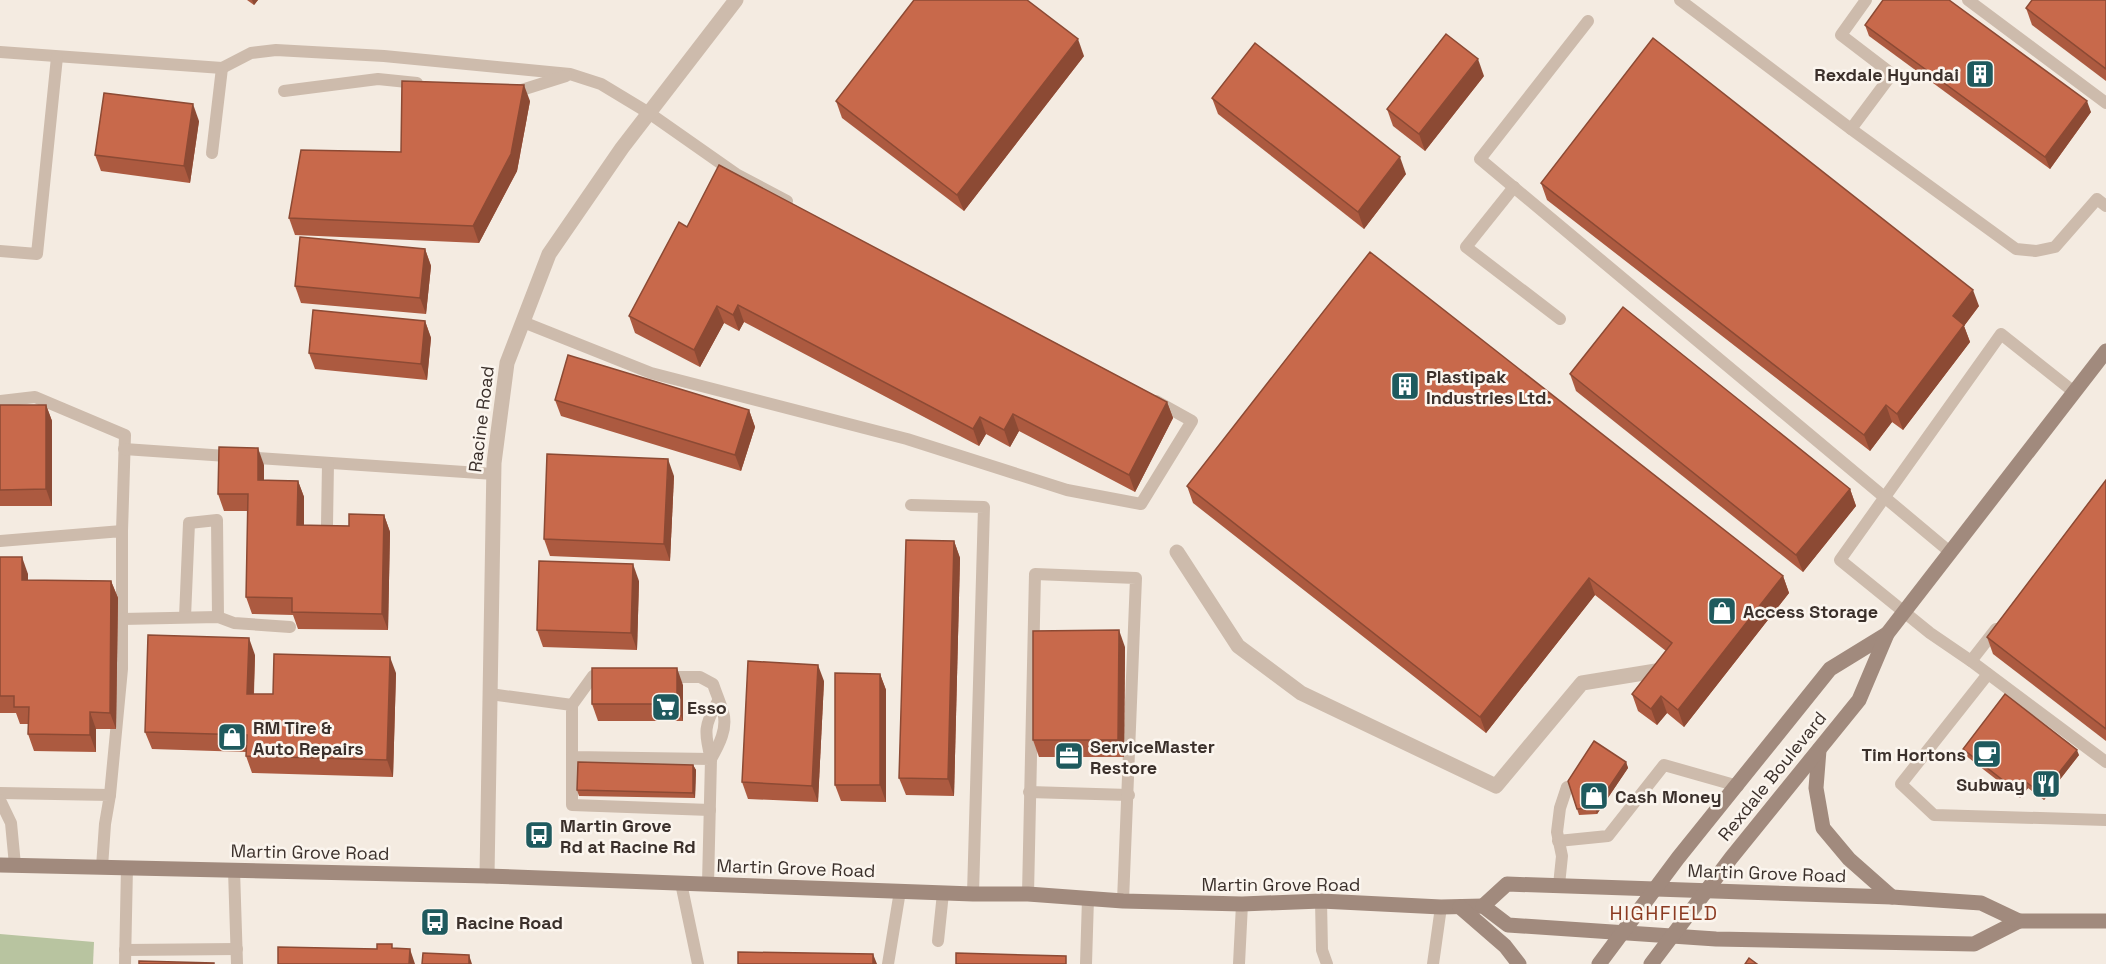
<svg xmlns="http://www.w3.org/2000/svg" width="2106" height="964" font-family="'Space Grotesk',sans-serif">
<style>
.green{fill:#b8c4a0}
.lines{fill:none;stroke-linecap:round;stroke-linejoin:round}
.service{stroke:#cdbbac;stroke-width:12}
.minor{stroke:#cdbbac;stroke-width:15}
.secondary{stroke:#a18a7d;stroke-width:15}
.wall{fill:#ac5a40}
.shaded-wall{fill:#8c4a34}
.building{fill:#c8694b;stroke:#8c4a34;stroke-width:1.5}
.labels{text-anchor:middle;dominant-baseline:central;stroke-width:5;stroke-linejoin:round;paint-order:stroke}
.poi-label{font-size:18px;font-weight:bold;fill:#3b302b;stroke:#fbf5ee;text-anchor:start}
.street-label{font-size:18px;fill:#3b302b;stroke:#fbf5ee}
.neighbourhood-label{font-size:20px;letter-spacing:1.5px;fill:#8c3b22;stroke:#fbf5ee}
</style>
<rect width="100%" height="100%" fill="#f4ebe1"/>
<path class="green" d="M0,934L94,942L93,964H0Z"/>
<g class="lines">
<g class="service">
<path d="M1680,0L1851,129L2016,249L2036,251L2055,247L2097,199L2106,206"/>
<path d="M1968,0L2106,103"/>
<path d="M1588,21L1480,159L1950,552"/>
<path d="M0,52L222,68L251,53L276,50L384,56L570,74L601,84L649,113L736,174L787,201"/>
<path d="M284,91L378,79L417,83"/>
<path d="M512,93L566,76"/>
<path d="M1851,129L1892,74L1841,35L1866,0"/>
<path d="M212,153L222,68"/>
<path d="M1514,187L1466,247L1560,319"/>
<path d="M0,251L37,254L57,57"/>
<path d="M523,322L651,373L907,439L1067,490L1141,504L1192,421L1156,401"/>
<path d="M2074,392L2001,334L1840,560L1930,633L1971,661L2106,762"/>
<path d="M0,401L35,397L125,435L122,531"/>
<path d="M124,449L494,474"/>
<path d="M911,505L984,507L973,894"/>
<path d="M327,525L328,463"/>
<path d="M0,541L122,531V669L110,795"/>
<path d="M185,617L189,523L217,520L218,617"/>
<path d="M122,619L218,617L234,623L290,627"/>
<path d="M1971,661L1996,629"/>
<path d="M1988,674L1901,784L1934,815L2106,820"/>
<path d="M664,677H700L713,684C716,693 720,702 723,712C728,728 719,745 711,759"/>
<path d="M490,694L572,705V757L711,759L708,884"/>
<path d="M572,705L593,676H608"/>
<path d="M572,757V805L710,810"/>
<path d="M711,759C704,732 704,725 718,701"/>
<path d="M1029,792L1129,795"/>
<path d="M0,793L110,795L105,824L102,867"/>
<path d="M0,800L11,823L15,865"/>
<path d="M1558,841L1608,836L1664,765L1738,786"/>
<path d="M234,870L237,964"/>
<path d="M681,883L698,964"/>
<path d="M1559,885L1562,856L1557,832L1560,808L1567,787"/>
<path d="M1028,894L1035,574L1136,578L1123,901"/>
<path d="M1321,901L1322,950L1327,964"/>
<path d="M938,941L943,893"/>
<path d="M125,950L237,949"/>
<path d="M125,964L127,867"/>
<path d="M888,964L900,891"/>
<path d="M1086,964L1088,898"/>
<path d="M1239,964L1242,904"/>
<path d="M1433,964L1441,907"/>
</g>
<g class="minor">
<path d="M1177,552L1238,646L1301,693L1496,786L1582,683L1656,671"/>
<path d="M487,876L494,463L507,363L549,254L622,148L736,0"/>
</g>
<g class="secondary">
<path d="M1819,750L1816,788L1823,828L1849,859L1892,897"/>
<path d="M0,865L487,876L973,894H1028L1123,901L1242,904L1321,901L1441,907L1483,906L1508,925L1716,939L1974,944L2019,921"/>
<path d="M1483,906L1507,884L1892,897L1981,903L2019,921H2106"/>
<path d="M1460,907L1505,946L1519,964"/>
<path d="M1599,964L1678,858L1830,669L1887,634"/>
<path d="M1651,964L1731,858L1859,700L1887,634L2106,351"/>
</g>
</g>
<g class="wall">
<path d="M247,0H258L254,5Z"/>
<path d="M2106,0V81L2032,25L2026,8Z"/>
<path d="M1865,25L2091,112L2050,169L1869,36Z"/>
<path d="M1084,56L964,211L842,118L836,101Z"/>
<path d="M1484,76L1425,151L1393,126L1387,109Z"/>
<path d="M1212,98L1406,174L1364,229L1218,114Z"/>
<path d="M530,101L517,171L479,243L295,235L289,218L401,152Z"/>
<path d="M199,121L190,183L101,171L95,155Z"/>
<path d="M1541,183L1979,306L1964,326L1970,342L1903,430L1892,422L1870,451L1547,200Z"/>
<path d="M687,227L1167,402L1173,418L1135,492L1019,431L1010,447L986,434L979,446L744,322L739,331L724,323L700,367L635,333L629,316Z"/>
<path d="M425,249L431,266L426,314L301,303L295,286Z"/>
<path d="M425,321L431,338L427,380L315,369L309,353Z"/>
<path d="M1570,374L1850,489L1856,506L1803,572L1576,391Z"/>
<path d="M555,400L749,410L755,427L741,471L561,416Z"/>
<path d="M0,405H46L52,421V506H0Z"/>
<path d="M264,465V480L298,481L304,497V525L349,526L384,515L390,532L388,630L298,629L293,615L252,614L246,597L248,511H224L218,494Z"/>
<path d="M674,476L670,561L550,556L544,539Z"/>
<path d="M2106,480V741L1993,654L1987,637Z"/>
<path d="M1187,486L1783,576L1789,593L1684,727L1667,713L1657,725L1638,711L1632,694L1666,651L1595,595L1486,733L1193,503Z"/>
<path d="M954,541L960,558L954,796L906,795L899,778Z"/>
<path d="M0,557L28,574V580L111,581L118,598L116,729H96V752L34,751L28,734V724H20L16,713H0Z"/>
<path d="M639,581L637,650L543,647L537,630Z"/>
<path d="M1125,647L1124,757H1039L1033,740Z"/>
<path d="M255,655L254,694H273L396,673L393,777L252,773L246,756V752L152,749L145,732Z"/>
<path d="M880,674L886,690V802L841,801L835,785Z"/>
<path d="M824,681L818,802L748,799L742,782Z"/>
<path d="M683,685V721H598L592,704Z"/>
<path d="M1963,749L2079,755L2044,800L2028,788L2020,798L1965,755Z"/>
<path d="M1626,762L1628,768L1597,814L1579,815L1568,781Z"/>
<path d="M693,765L696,770L695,798L579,796L577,790Z"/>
</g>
<g class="shaded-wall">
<path d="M252,0H258L254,5Z"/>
<path d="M1078,39L1084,56L964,211L957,195Z"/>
<path d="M1478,59L1484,76L1425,151L1419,134Z"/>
<path d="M524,85L530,101L517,171L479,243L473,226Z"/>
<path d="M2087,101L2091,112L2050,169L2045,157Z"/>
<path d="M193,104L199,121L190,183L184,166Z"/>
<path d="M1400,157L1406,174L1364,229L1358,212Z"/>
<path d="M425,249L431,266L426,314L420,298Z"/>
<path d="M1973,290L1979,306L1964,326L1970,342L1903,430L1897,414L1953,316Z"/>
<path d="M738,305L744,322L739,331L733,315Z"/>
<path d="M717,306L724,323L700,367L694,350Z"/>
<path d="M425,321L431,338L427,380L421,364Z"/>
<path d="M1167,402L1173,418L1135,492L1129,475Z"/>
<path d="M46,405L52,421V506L46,489Z"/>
<path d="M1886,405L1892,422L1870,451L1864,435Z"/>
<path d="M749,410L755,427L741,471L735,455Z"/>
<path d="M1013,414L1019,431L1010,447L1004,430Z"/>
<path d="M980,417L986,434L979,446L973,429Z"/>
<path d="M258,448L264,465V497L258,480Z"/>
<path d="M668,459L674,476L670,561L664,544Z"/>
<path d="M298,481L304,497V542L297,525Z"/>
<path d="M1850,489L1856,506L1803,572L1796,555Z"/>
<path d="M384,515L390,532L388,630L382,614Z"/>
<path d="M954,541L960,558L954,796L948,779Z"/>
<path d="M22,557L28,574V597L22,580Z"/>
<path d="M633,564L639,581L637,650L631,633Z"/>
<path d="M1783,576L1789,593L1684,727L1678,710Z"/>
<path d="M1589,578L1595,595L1486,733L1480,717Z"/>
<path d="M111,581L118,598L116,729L110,713Z"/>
<path d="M1119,630L1125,647L1124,757L1118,740Z"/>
<path d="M249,638L255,655L253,710L247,694Z"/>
<path d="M390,657L396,673L393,777L387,760Z"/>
<path d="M818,665L824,681L818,802L812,786Z"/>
<path d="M677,668L683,685V721L677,704Z"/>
<path d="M880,674L886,690V802L880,785Z"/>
<path d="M1661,696L1667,713L1657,725L1651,709Z"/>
<path d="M90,712L96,729V752L90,735Z"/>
<path d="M2077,750L2079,755L2044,800L2042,794Z"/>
<path d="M1626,762L1628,768L1597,814L1595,808Z"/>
<path d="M693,765L696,770L695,798L693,793Z"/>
<path d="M2026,782L2028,788L2020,798L2018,792Z"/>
<path d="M410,949L415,964H409Z"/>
<path d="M873,954L877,964H873Z"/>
<path d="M469,955L472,964H469Z"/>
</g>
<g class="building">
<path d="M914,0H1027L1078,39L957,195L836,101Z"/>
<path d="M1883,0H1949L2087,101L2045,157L1865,25Z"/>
<path d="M2032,0H2106V69L2026,8Z"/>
<path d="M1446,34L1478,59L1419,134L1387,109Z"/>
<path d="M1653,38L1973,290L1953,316L1964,325L1897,414L1886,405L1864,435L1541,183Z"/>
<path d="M1255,43L1400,157L1358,212L1212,98Z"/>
<path d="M402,81L524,85L511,154L473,226L289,218L301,150L401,152Z"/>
<path d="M104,93L193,104L184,166L95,155Z"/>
<path d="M719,165L1167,402L1129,475L1013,414L1004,430L980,417L973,429L738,305L733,315L717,306L694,350L629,316L679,222L687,227Z"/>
<path d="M300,237L425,249L420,298L295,286Z"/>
<path d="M1370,252L1783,576L1678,710L1661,696L1651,709L1632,694L1672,643L1589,578L1480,717L1187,486Z"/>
<path d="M1623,307L1850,489L1796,555L1570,374Z"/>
<path d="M313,310L425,321L421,364L309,353Z"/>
<path d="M568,355L749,410L735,455L555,400Z"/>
<path d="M0,405H46V489L0,490Z"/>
<path d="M219,447L258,448V480L298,481L297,525L349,526V514L384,515L382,614L292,612V598L246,597L248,494H218Z"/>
<path d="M547,454L668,459L664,544L544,539Z"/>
<path d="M2106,480V729L1987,637Z"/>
<path d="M906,540L954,541L948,779L899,778Z"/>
<path d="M0,557H22V580L111,581L110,713L90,712V735L28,734L29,707H14V696H0Z"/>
<path d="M539,561L633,564L631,633L537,630Z"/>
<path d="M1119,630L1118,740H1033V631Z"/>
<path d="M148,635L249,638L247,694H273L274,654L390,657L387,760L246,756L247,735L145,732Z"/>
<path d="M748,661L818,665L812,786L742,782Z"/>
<rect x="592" y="668" width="85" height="36"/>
<path d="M835,673L880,674V785H835Z"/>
<path d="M2005,694L2077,750L2042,794L2026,782L2018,792L1963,749Z"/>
<path d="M1594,741L1626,762L1595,808L1577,809L1568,781Z"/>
<path d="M578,762L693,765V793L577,790Z"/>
<path d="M377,944H392V948L410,949L409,964H278V947L377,949Z"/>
<path d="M738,952L873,954V964H738Z"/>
<path d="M423,953L469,955V964H422Z"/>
<path d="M956,953L1066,956V964H956Z"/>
<path d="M1749,958L1757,964H1745Z"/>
<path d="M139,961L214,963V964H139Z"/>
</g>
<defs>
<g id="building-square" transform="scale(1.5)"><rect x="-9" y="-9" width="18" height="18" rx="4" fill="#1f5a5e" stroke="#fbf5ee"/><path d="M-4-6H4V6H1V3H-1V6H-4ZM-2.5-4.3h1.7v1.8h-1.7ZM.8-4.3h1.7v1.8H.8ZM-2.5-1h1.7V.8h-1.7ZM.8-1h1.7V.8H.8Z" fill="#fff"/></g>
<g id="shop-square" transform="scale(1.5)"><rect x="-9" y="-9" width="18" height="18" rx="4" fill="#1f5a5e" stroke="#fbf5ee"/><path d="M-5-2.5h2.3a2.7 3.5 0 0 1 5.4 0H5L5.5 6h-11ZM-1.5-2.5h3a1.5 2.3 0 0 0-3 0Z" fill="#fff"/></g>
<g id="supermarket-square" transform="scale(1.5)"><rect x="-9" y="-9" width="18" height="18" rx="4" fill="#1f5a5e" stroke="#fbf5ee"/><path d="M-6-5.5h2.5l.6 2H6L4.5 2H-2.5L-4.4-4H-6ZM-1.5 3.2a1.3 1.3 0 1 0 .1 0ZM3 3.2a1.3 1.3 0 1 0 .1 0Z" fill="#fff"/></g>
<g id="cafe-square" transform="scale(1.5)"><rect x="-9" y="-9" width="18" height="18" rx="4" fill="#1f5a5e" stroke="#fbf5ee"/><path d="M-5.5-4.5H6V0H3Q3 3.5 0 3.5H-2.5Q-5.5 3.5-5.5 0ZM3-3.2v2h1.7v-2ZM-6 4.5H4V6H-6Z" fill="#fff"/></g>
<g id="office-square" transform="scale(1.5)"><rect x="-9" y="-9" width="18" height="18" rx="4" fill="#1f5a5e" stroke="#fbf5ee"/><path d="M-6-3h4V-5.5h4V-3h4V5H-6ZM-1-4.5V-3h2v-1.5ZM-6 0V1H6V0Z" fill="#fff"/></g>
<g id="restaurant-square" transform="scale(1.5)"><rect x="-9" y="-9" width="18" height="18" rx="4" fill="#1f5a5e" stroke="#fbf5ee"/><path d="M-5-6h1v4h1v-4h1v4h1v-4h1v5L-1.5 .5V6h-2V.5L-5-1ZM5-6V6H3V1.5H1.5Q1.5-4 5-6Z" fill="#fff"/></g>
<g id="bus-square" transform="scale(1.5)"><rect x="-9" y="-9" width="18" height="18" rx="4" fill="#1f5a5e" stroke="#fbf5ee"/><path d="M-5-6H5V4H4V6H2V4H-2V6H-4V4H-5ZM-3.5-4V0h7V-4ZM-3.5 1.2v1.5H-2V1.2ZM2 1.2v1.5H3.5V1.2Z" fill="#fff"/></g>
</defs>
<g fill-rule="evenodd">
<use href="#building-square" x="1980" y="74"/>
<use href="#building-square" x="1405" y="386"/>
<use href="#shop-square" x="1722" y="611"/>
<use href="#supermarket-square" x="666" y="707"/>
<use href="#shop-square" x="232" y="737"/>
<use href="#cafe-square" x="1987" y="754"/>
<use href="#office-square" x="1069" y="756"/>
<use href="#restaurant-square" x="2046" y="784"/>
<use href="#shop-square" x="1594" y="796"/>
<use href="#bus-square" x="539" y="835"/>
<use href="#bus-square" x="435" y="922"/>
</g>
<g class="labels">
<g class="poi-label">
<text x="1959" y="74" text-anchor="end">Rexdale Hyundai</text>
<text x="1426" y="376">Plastipak<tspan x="1426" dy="21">Industries Ltd.</tspan></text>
<text x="1743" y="611">Access Storage</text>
<text x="687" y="707">Esso</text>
<text x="253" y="727">RM Tire &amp;<tspan x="253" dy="21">Auto Repairs</tspan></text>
<text x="1090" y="746">ServiceMaster<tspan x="1090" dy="21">Restore</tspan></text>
<text x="1966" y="754" text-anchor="end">Tim Hortons</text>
<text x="2025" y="784" text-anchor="end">Subway</text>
<text x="1615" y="796">Cash Money</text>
<text x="560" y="825">Martin Grove<tspan x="560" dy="21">Rd at Racine Rd</tspan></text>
<text x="456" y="922">Racine Road</text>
</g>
<g class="street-label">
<text transform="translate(481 419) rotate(-83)">Racine Road</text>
<text transform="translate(1772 776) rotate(-51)">Rexdale Boulevard</text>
<text transform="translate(310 852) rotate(1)">Martin Grove Road</text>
<text transform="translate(796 868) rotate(2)">Martin Grove Road</text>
<text transform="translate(1767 873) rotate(2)">Martin Grove Road</text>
<text x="1281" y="884">Martin Grove Road</text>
</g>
<g class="neighbourhood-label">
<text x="1664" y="913">HIGHFIELD</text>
</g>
</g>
</svg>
